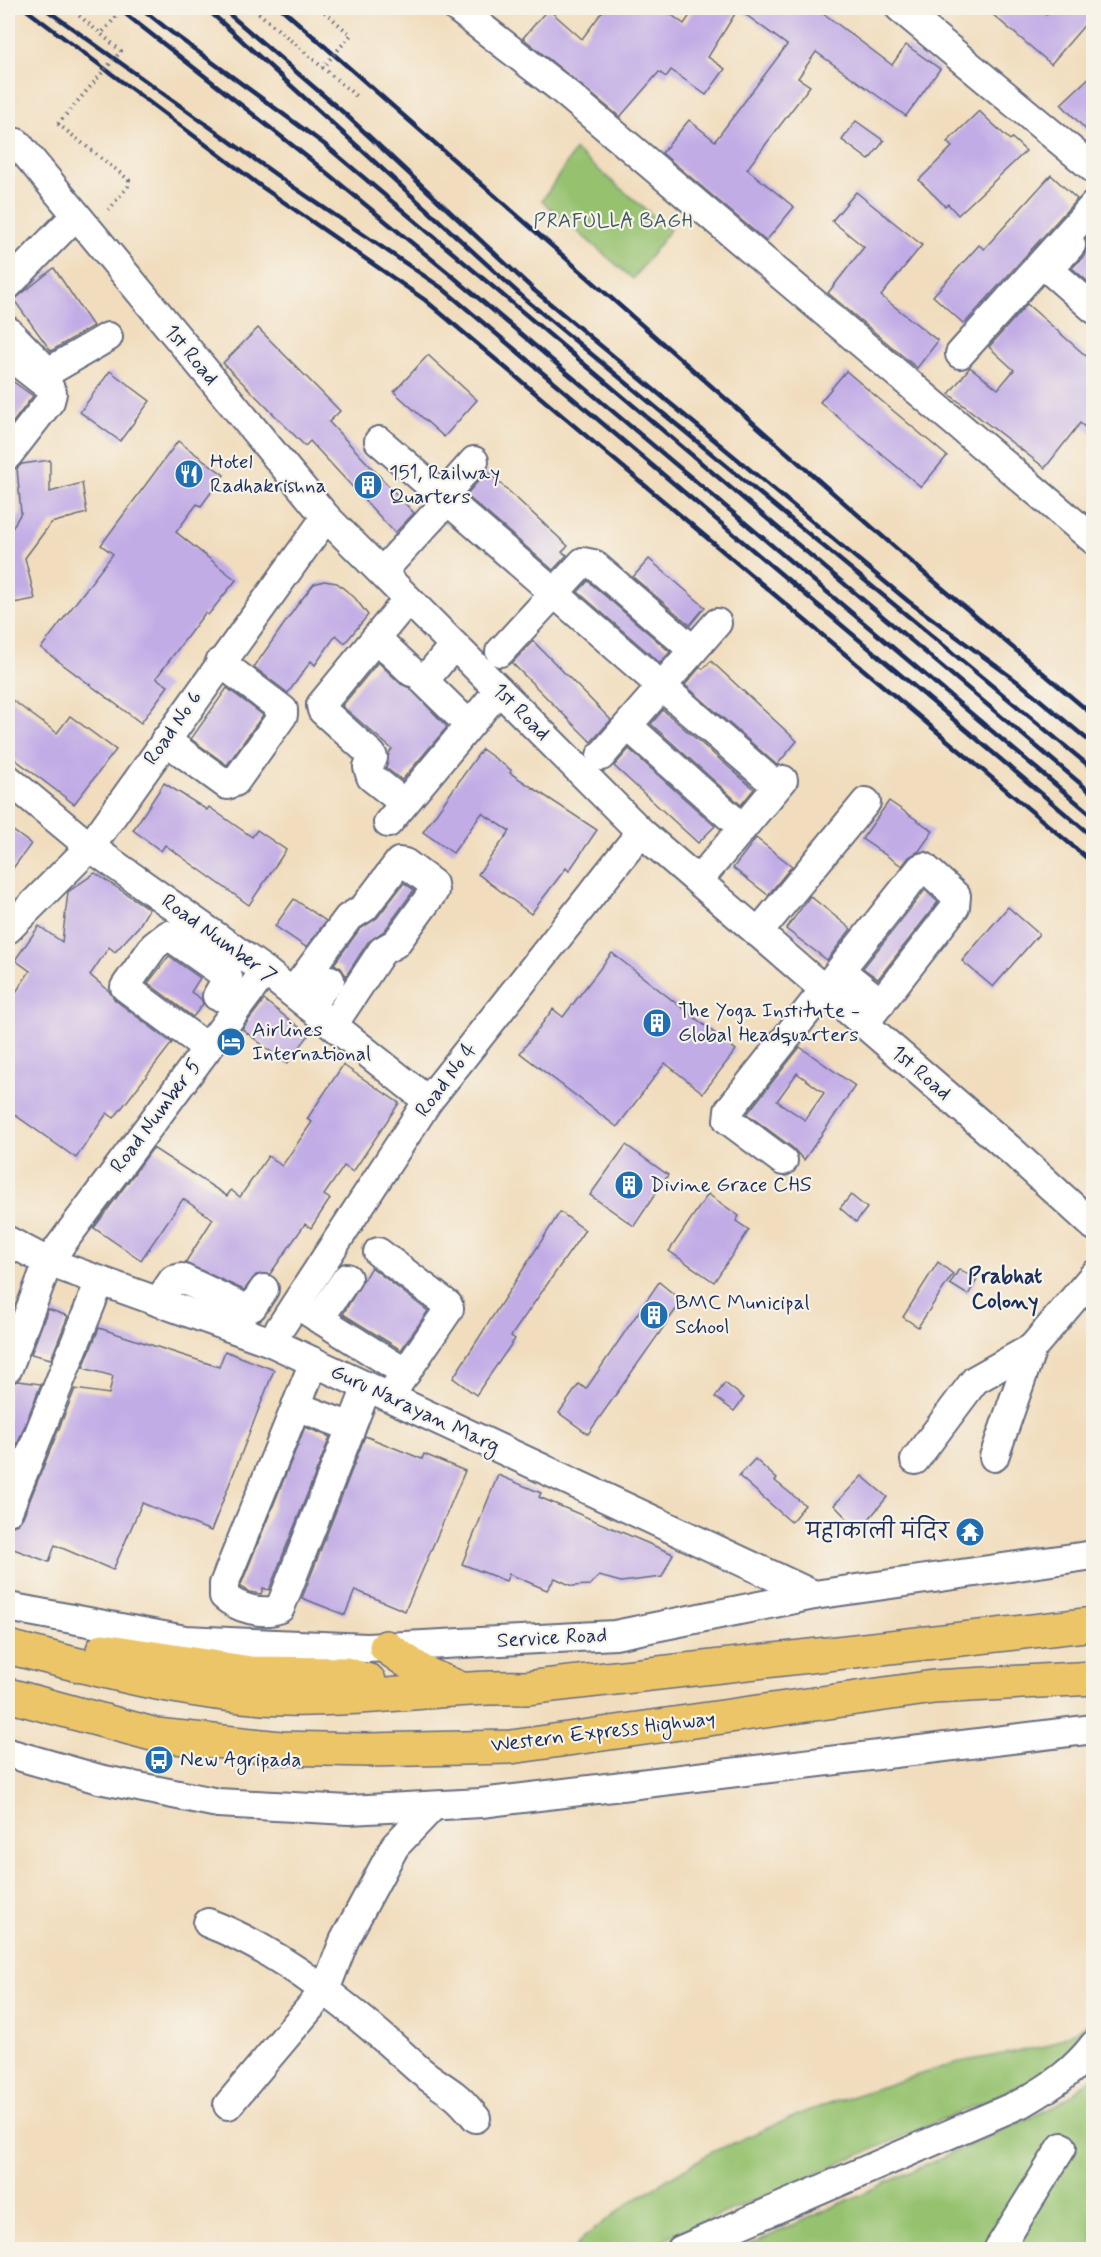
<svg xmlns="http://www.w3.org/2000/svg" width="1101" height="2257" font-family="Mynerve,'Playpen Sans Deva',sans-serif">
<style>
.green{fill:#96c270;stroke:#587867;stroke-width:1.5}
.building{fill:#c1ace6;fill-rule:evenodd}
.lines{fill:none;stroke-linecap:round;stroke-linejoin:round}
.minor-casing{stroke:#666c7f;stroke-width:32}
.highway-casing{stroke:#666c7f;stroke-width:36}
.path{stroke:#666c7f;stroke-width:4;stroke-dasharray:1.5 4.5;stroke-linecap:butt}
.minor{stroke:#fff;stroke-width:28}
.highway{stroke:#edc569;stroke-width:33}
.rail{stroke:#1b2f5e;stroke-width:4.5}
.path-bridge{stroke:#666c7f;stroke-width:4;stroke-dasharray:1.5 4.5;stroke-linecap:butt}
.labels{text-anchor:middle;dominant-baseline:central;stroke-width:4.5;stroke-linejoin:round;paint-order:stroke}
.park-label{font-size:21px;fill:#405b63;stroke:#f7f3e8}
.street-label{font-size:21px;fill:#1b2f5e;stroke:#f7f3e8}
.poi-label{font-size:21px;fill:#1b2f5e;stroke:#f7f3e8;text-anchor:start}
.neighbourhood-label{font-size:22px;font-weight:bold;fill:#1b2f5e;stroke:#f7f3e8}
</style>
<rect width="100%" height="100%" fill="#f7f3e8"/>
<filter id="ink" filterUnits="userSpaceOnUse"><feTurbulence type="fractalNoise" baseFrequency=".0167" numOctaves="2"/><feDisplacementMap in="SourceGraphic" scale="12" xChannelSelector="R" yChannelSelector="G"/><feConvolveMatrix kernelMatrix="1 2 1 2 8 2 1 2 1" color-interpolation-filters="sRGB"/></filter>
<filter id="wash" filterUnits="userSpaceOnUse"><feTurbulence type="fractalNoise" baseFrequency=".008" numOctaves="4" result="noise"/><feDisplacementMap in="SourceGraphic" scale="24" xChannelSelector="R" yChannelSelector="G"/><feGaussianBlur stdDeviation="1.35" result="paint"/><feColorMatrix in="noise" values="0 0 0 0 0 0 0 0 0 0 0 0 0 0 0 0 0 1.4 0 .05"/><feComposite in="paint" operator="in"/></filter>
<g filter="url(#wash)">
<rect width="100%" height="100%" fill="#f1ddbd"/>
<g class="green">
<path d="M575,150L670,230L633,279L542,201Z"/>
<path d="M1088,2024L1057,2067L1044,2076L640,2249L573,2250L583,2238L633,2200L712,2152L807,2111L955,2063L1046,2046Z"/>
<path d="M1093,2076V2249H1011L1054,2138L984,2249L738,2250L1049,2109L1072,2095Z"/>
</g>
<g id="blocks">
<g class="building">
<path d="M605,8H662L684,24L695,8H816L892,65L906,45L940,69L906,116L816,52L798,78L810,86L747,169L794,207L766,241L662,153L689,120L715,141L787,45L738,9L708,57L725,69L706,95L671,70L666,77L659,72L620,117L523,38L548,9L582,39Z"/>
<path d="M985,8H1037L1046,15L1053,8H1094V14L1051,64Z"/>
<path d="M1094,73V138L1061,104Z"/>
<path d="M979,111L1010,140L1012,138L1026,151L958,215L948,204L945,206L919,180L952,147L947,142Z"/>
<path d="M856,121L884,141L869,160L842,140Z"/>
<path d="M1051,175L1077,199L964,324L933,296L979,245L984,249Z"/>
<path d="M856,192L922,245L881,296L938,341L917,368L828,293L864,247L832,221Z"/>
<path d="M1094,230V287L1072,268L1084,256L1087,248L1086,239Z"/>
<path d="M54,268L93,326L51,351L14,300Z"/>
<path d="M1027,304L1094,363V435L1080,423L1045,468L949,394L970,367L998,389L1014,370L989,347Z"/>
<path d="M258,328L340,411L329,422L414,513L395,533L310,441L305,446L223,363Z"/>
<path d="M428,355L477,400L444,437L394,392Z"/>
<path d="M110,371L150,401L120,441L80,412Z"/>
<path d="M846,371L947,456L921,487L820,402Z"/>
<path d="M8,378L33,396L8,429Z"/>
<path d="M178,441L224,475L201,506L197,504L176,532L236,580L208,615L205,613L156,678L168,686L141,723L41,648L113,554L101,545Z"/>
<path d="M50,460V492L82,483L87,513L51,523L25,558L35,599L8,604V535L21,513L17,468L22,464Z"/>
<path d="M487,471L568,546L562,552L567,555L553,570L466,495Z"/>
<path d="M649,559L705,607L690,625L633,577Z"/>
<path d="M324,581L337,583L355,598L368,615L345,643L336,635L315,665L311,661L288,693L254,667L298,604L314,584Z"/>
<path d="M588,581L670,652L660,663L578,592Z"/>
<path d="M533,641L611,720L591,742L512,663Z"/>
<path d="M711,661L797,741L777,765L685,685L700,667L703,669Z"/>
<path d="M378,662L401,684L410,688L447,727L402,780L386,768L389,753L392,749L342,706Z"/>
<path d="M227,688L263,715L227,765L191,739Z"/>
<path d="M8,697L57,733L70,716L116,750L74,804L8,754Z"/>
<path d="M663,710L754,789L741,805L651,724Z"/>
<path d="M482,749L511,770L510,773L597,830L569,871L566,868L531,914L478,874L510,831L482,813L453,853L423,832Z"/>
<path d="M629,749L715,826L698,843L614,766Z"/>
<path d="M164,783L207,810L209,807L252,837L257,830L286,850L249,905L165,845L161,851L133,830Z"/>
<path d="M889,801L933,831L919,851L909,857L902,866L862,839Z"/>
<path d="M8,827L31,844L8,875Z"/>
<path d="M756,838L792,866L768,895L733,868Z"/>
<path d="M95,873L149,909L139,926L115,952L109,947L90,975L109,991L115,1000L172,1043L114,1118L107,1113L76,1158L8,1110V1004L30,971L15,960L39,926L62,942L68,892Z"/>
<path d="M404,883L414,890L385,930L368,942L346,976L341,968L334,964L359,930L377,918Z"/>
<path d="M925,890L938,902L878,979L863,968Z"/>
<path d="M810,896L851,929L827,960L786,929Z"/>
<path d="M294,899L326,921L306,947L275,926Z"/>
<path d="M1008,907L1039,934L993,987L962,961Z"/>
<path d="M612,953L736,1050L703,1093L665,1063L617,1127L520,1053L553,1009L563,1017Z"/>
<path d="M169,956L200,978L191,992L201,999L203,1004L193,1017L148,983Z"/>
<path d="M264,1000L309,1035L287,1064L242,1029Z"/>
<path d="M800,1047L855,1086L804,1160L793,1148L747,1114ZM797,1073L824,1093L805,1120L777,1101Z"/>
<path d="M343,1065L399,1103L353,1172L344,1166L324,1195L330,1199L311,1228L305,1224L270,1274L256,1275L244,1290L185,1263L213,1219L183,1199L141,1260L94,1228L153,1148L227,1196L231,1190L240,1197L268,1156L282,1166L312,1122L307,1119Z"/>
<path d="M626,1145L668,1175L634,1226L590,1195Z"/>
<path d="M708,1194L739,1216L736,1221L749,1230L714,1282L669,1251Z"/>
<path d="M851,1195L867,1208L856,1222L840,1208Z"/>
<path d="M560,1212L585,1230L511,1336L515,1339L476,1395L453,1378Z"/>
<path d="M938,1262L953,1274L918,1327L903,1317Z"/>
<path d="M371,1267L428,1311L401,1350L343,1314Z"/>
<path d="M959,1269L977,1280L968,1295L950,1284Z"/>
<path d="M659,1282L682,1301L588,1434L559,1413L579,1384L586,1389Z"/>
<path d="M48,1309L68,1316L51,1359L31,1354Z"/>
<path d="M99,1328L219,1367L225,1351L274,1370L211,1531L142,1503L113,1570L55,1545L49,1562L8,1547V1527L18,1524L23,1517L75,1389L109,1394L113,1376L83,1368Z"/>
<path d="M18,1381L41,1384L8,1468V1384Z"/>
<path d="M725,1383L744,1398L734,1411L715,1397Z"/>
<path d="M305,1427L330,1437L271,1585L269,1590L263,1588L261,1594L249,1592L240,1587Z"/>
<path d="M365,1436L422,1459L424,1454L465,1471L405,1611L355,1590L345,1615L302,1598Z"/>
<path d="M755,1459L777,1479L775,1481L805,1505L791,1522L739,1476Z"/>
<path d="M498,1475L541,1493L539,1497L673,1554L662,1577L621,1582L599,1576L590,1585L572,1586L555,1578L547,1590L509,1574L506,1581L462,1564Z"/>
<path d="M862,1476L887,1497L859,1531L834,1505Z"/>
</g>
</g>
</g>
<g filter="url(#ink)">
<use href="#blocks" fill-opacity="0" stroke="#666c7f" stroke-width="1.5"/>
<g class="lines">
<g class="minor-casing">
<g id="minor">
<path d="M457,8L560,88L1094,540"/>
<path d="M900,8L1094,169"/>
<path d="M8,141L17,143L326,517L641,832L1013,1152L1094,1226"/>
<path d="M1071,245L1054,264L1053,273L1094,309"/>
<path d="M8,285L76,215"/>
<path d="M8,331L48,372L108,337"/>
<path d="M960,354L1094,205"/>
<path d="M8,355L49,387L52,393L50,401L8,455"/>
<path d="M379,441L765,776"/>
<path d="M382,572L447,501L451,487L474,461"/>
<path d="M376,638L412,672"/>
<path d="M454,645L424,681L469,725"/>
<path d="M500,652L583,562L593,564L693,650"/>
<path d="M628,726L729,816"/>
<path d="M165,740L227,785L235,782L283,715V710L220,662"/>
<path d="M601,756L717,623"/>
<path d="M8,779L90,847L265,971L428,1101"/>
<path d="M404,803L371,777L368,767L373,758L372,755L322,710L321,705L408,599"/>
<path d="M388,823L499,690"/>
<path d="M698,881L783,780"/>
<path d="M8,929L90,847L326,517"/>
<path d="M758,933L866,802"/>
<path d="M841,971L881,1003"/>
<path d="M293,992L348,918L364,908L399,862L405,863L433,884L434,891L396,943L382,951L333,1025"/>
<path d="M309,1006L330,980"/>
<path d="M207,1048L125,987L154,946L168,935L228,977L217,996"/>
<path d="M783,1161L728,1120L729,1110L921,868L924,867L956,896L955,907L864,1024"/>
<path d="M8,1241L48,1262L271,1342L814,1595"/>
<path d="M378,1252L448,1305L449,1309L389,1397"/>
<path d="M158,1302L173,1280L181,1278L246,1309L252,1307L264,1289"/>
<path d="M296,1304L406,1373"/>
<path d="M319,1319L347,1278"/>
<path d="M271,1342L428,1101L641,832"/>
<path d="M314,1362L224,1584V1596C237,1608 264,1616 280,1608L367,1387"/>
<path d="M8,1368L48,1262L265,971"/>
<path d="M296,1406L351,1427"/>
<path d="M994,1457L1032,1348L1094,1275"/>
<path d="M915,1460L975,1380L1032,1348"/>
<path d="M8,1511L100,1281"/>
<path d="M8,1607L185,1640L367,1648L615,1635L814,1595L1094,1555"/>
<path d="M8,1753L99,1779L218,1803L349,1810L481,1803L1094,1729"/>
<path d="M208,1923C284,1952 358,2014 417,2068C428,2078 442,2086 454,2095C462,2101 469,2110 476,2118"/>
<path d="M228,2105L325,1990L344,1941L395,1846L433,1806"/>
<path d="M681,2250L1024,2102C1052,2086 1074,2071 1094,2045"/>
<path d="M998,2250L1062,2147"/>
</g>
</g>
<g class="highway-casing">
<g id="highway">
<path d="M8,1647C99,1670 190,1696 285,1699C365,1701 446,1686 526,1688L1094,1624"/>
<path d="M386,1647L424,1673L457,1687"/>
<path d="M103,1650L250,1673L346,1674L369,1681"/>
<path d="M8,1695L156,1735L281,1748L367,1750L511,1747L934,1687L1094,1678"/>
</g>
</g>
<g class="path">
<path d="M70,8L101,34"/>
<path d="M254,9L356,96"/>
<path d="M58,124L129,180L128,186L106,213"/>
</g>
<use href="#minor" class="minor"/>
<use href="#highway" class="highway"/>
<g class="rail">
<path d="M24,8L262,187L425,300L1094,864"/>
<path d="M44,8L289,184L442,288L1094,838"/>
<path d="M118,8L311,160L451,275L1094,817"/>
<path d="M141,8L171,32L324,144L1094,795"/>
<path d="M206,8L526,300L1094,770"/>
<path d="M222,8L344,113L535,291L908,601L1022,685L1094,745"/>
<path d="M281,8L923,572L1094,716"/>
</g>
<g class="path-bridge">
<path d="M320,8L351,35L322,68"/>
<path d="M58,124L121,51L101,34L124,8"/>
</g>
</g>
</g>
<defs>
<g id="restaurant-disc" transform="scale(1.5)"><circle r="9.5" fill="#1f6fb2" stroke="#f7f3e8"/><path d="M-5-6h1v4h1v-4h1v4h1v-4h1v5L-1.5 .5V6h-2V.5L-5-1ZM5-6V6H3V1.5H1.5Q1.5-4 5-6Z" fill="#fff"/></g>
<g id="building-disc" transform="scale(1.5)"><circle r="9.5" fill="#1f6fb2" stroke="#f7f3e8"/><path d="M-4-6H4V6H1V3H-1V6H-4ZM-2.5-4.3h1.7v1.8h-1.7ZM.8-4.3h1.7v1.8H.8ZM-2.5-1h1.7V.8h-1.7ZM.8-1h1.7V.8H.8Z" fill="#fff"/></g>
<g id="hotel-disc" transform="scale(1.5)"><circle r="9.5" fill="#1f6fb2" stroke="#f7f3e8"/><path d="M-6-4.5h1.5V1H6V5H4.5V3h-9V5H-6ZM-4 0a1.8 1.8 0 1 1 3.6 0ZM.5 0V-2.5h3Q6-2.5 6 0Z" fill="#fff"/></g>
<g id="temple-disc" transform="scale(1.5)"><circle r="9.5" fill="#1f6fb2" stroke="#f7f3e8"/><path d="M0-6L5-2H3V0L6.5 2.5H4V6H1.5V3h-3V6H-4V2.5H-6.5L-3 0V-2H-5Z" fill="#fff"/></g>
<g id="bus-disc" transform="scale(1.5)"><circle r="9.5" fill="#1f6fb2" stroke="#f7f3e8"/><path d="M-5-6H5V4H4V6H2V4H-2V6H-4V4H-5ZM-3.5-4V0h7V-4ZM-3.5 1.2v1.5H-2V1.2ZM2 1.2v1.5H3.5V1.2Z" fill="#fff"/></g>
</defs>
<g fill-rule="evenodd">
<use href="#restaurant-disc" x="189" y="474"/>
<use href="#building-disc" x="368" y="485"/>
<use href="#building-disc" x="657" y="1023"/>
<use href="#hotel-disc" x="231" y="1042"/>
<use href="#building-disc" x="629" y="1185"/>
<use href="#building-disc" x="654" y="1315"/>
<use href="#temple-disc" x="970" y="1532"/>
<use href="#bus-disc" x="159" y="1760"/>
</g>
<g class="labels">
<g class="park-label">
<text x="613" y="221">PRAFULLA BAGH</text>
</g>
<g class="street-label">
<text transform="translate(191 355) rotate(50)">1st Road</text>
<text transform="translate(521 712) rotate(45)">1st Road</text>
<text transform="translate(173 728) rotate(-55)">Road No 6</text>
<text transform="translate(219 939) rotate(36)">Road Number 7</text>
<text transform="translate(921 1073) rotate(41)">1st Road</text>
<text transform="translate(446 1080) rotate(-53)">Road No 4</text>
<text transform="translate(156 1116) rotate(-53)">Road Number 5</text>
<text transform="translate(415 1409) rotate(25)">Guru Narayan Marg</text>
<text transform="translate(552 1638) rotate(-3)">Service Road</text>
<text transform="translate(603 1732) rotate(-7)">Western Express Highway</text>
</g>
<g class="poi-label">
<text x="210" y="462">Hotel<tspan x="210" dy="24">Radhakrishna</tspan></text>
<text x="389" y="473">151, Railway<tspan x="389" dy="24">Quarters</tspan></text>
<text x="678" y="1011">The Yoga Institute -<tspan x="678" dy="24">Global Headquarters</tspan></text>
<text x="252" y="1030">Airlines<tspan x="252" dy="24">International</tspan></text>
<text x="650" y="1185">Divine Grace CHS</text>
<text x="675" y="1303">BMC Municipal<tspan x="675" dy="24">School</tspan></text>
<text x="949" y="1532" text-anchor="end">महाकाली मंदिर</text>
<text x="180" y="1760">New Agripada</text>
</g>
<g class="neighbourhood-label">
<text x="1005" y="1277">Prabhat<tspan x="1005" dy="25">Colony</tspan></text>
</g>
</g>
<rect width="1101" height="2257" fill="none" stroke="#f7f3e8" stroke-width="30"/>
</svg>
